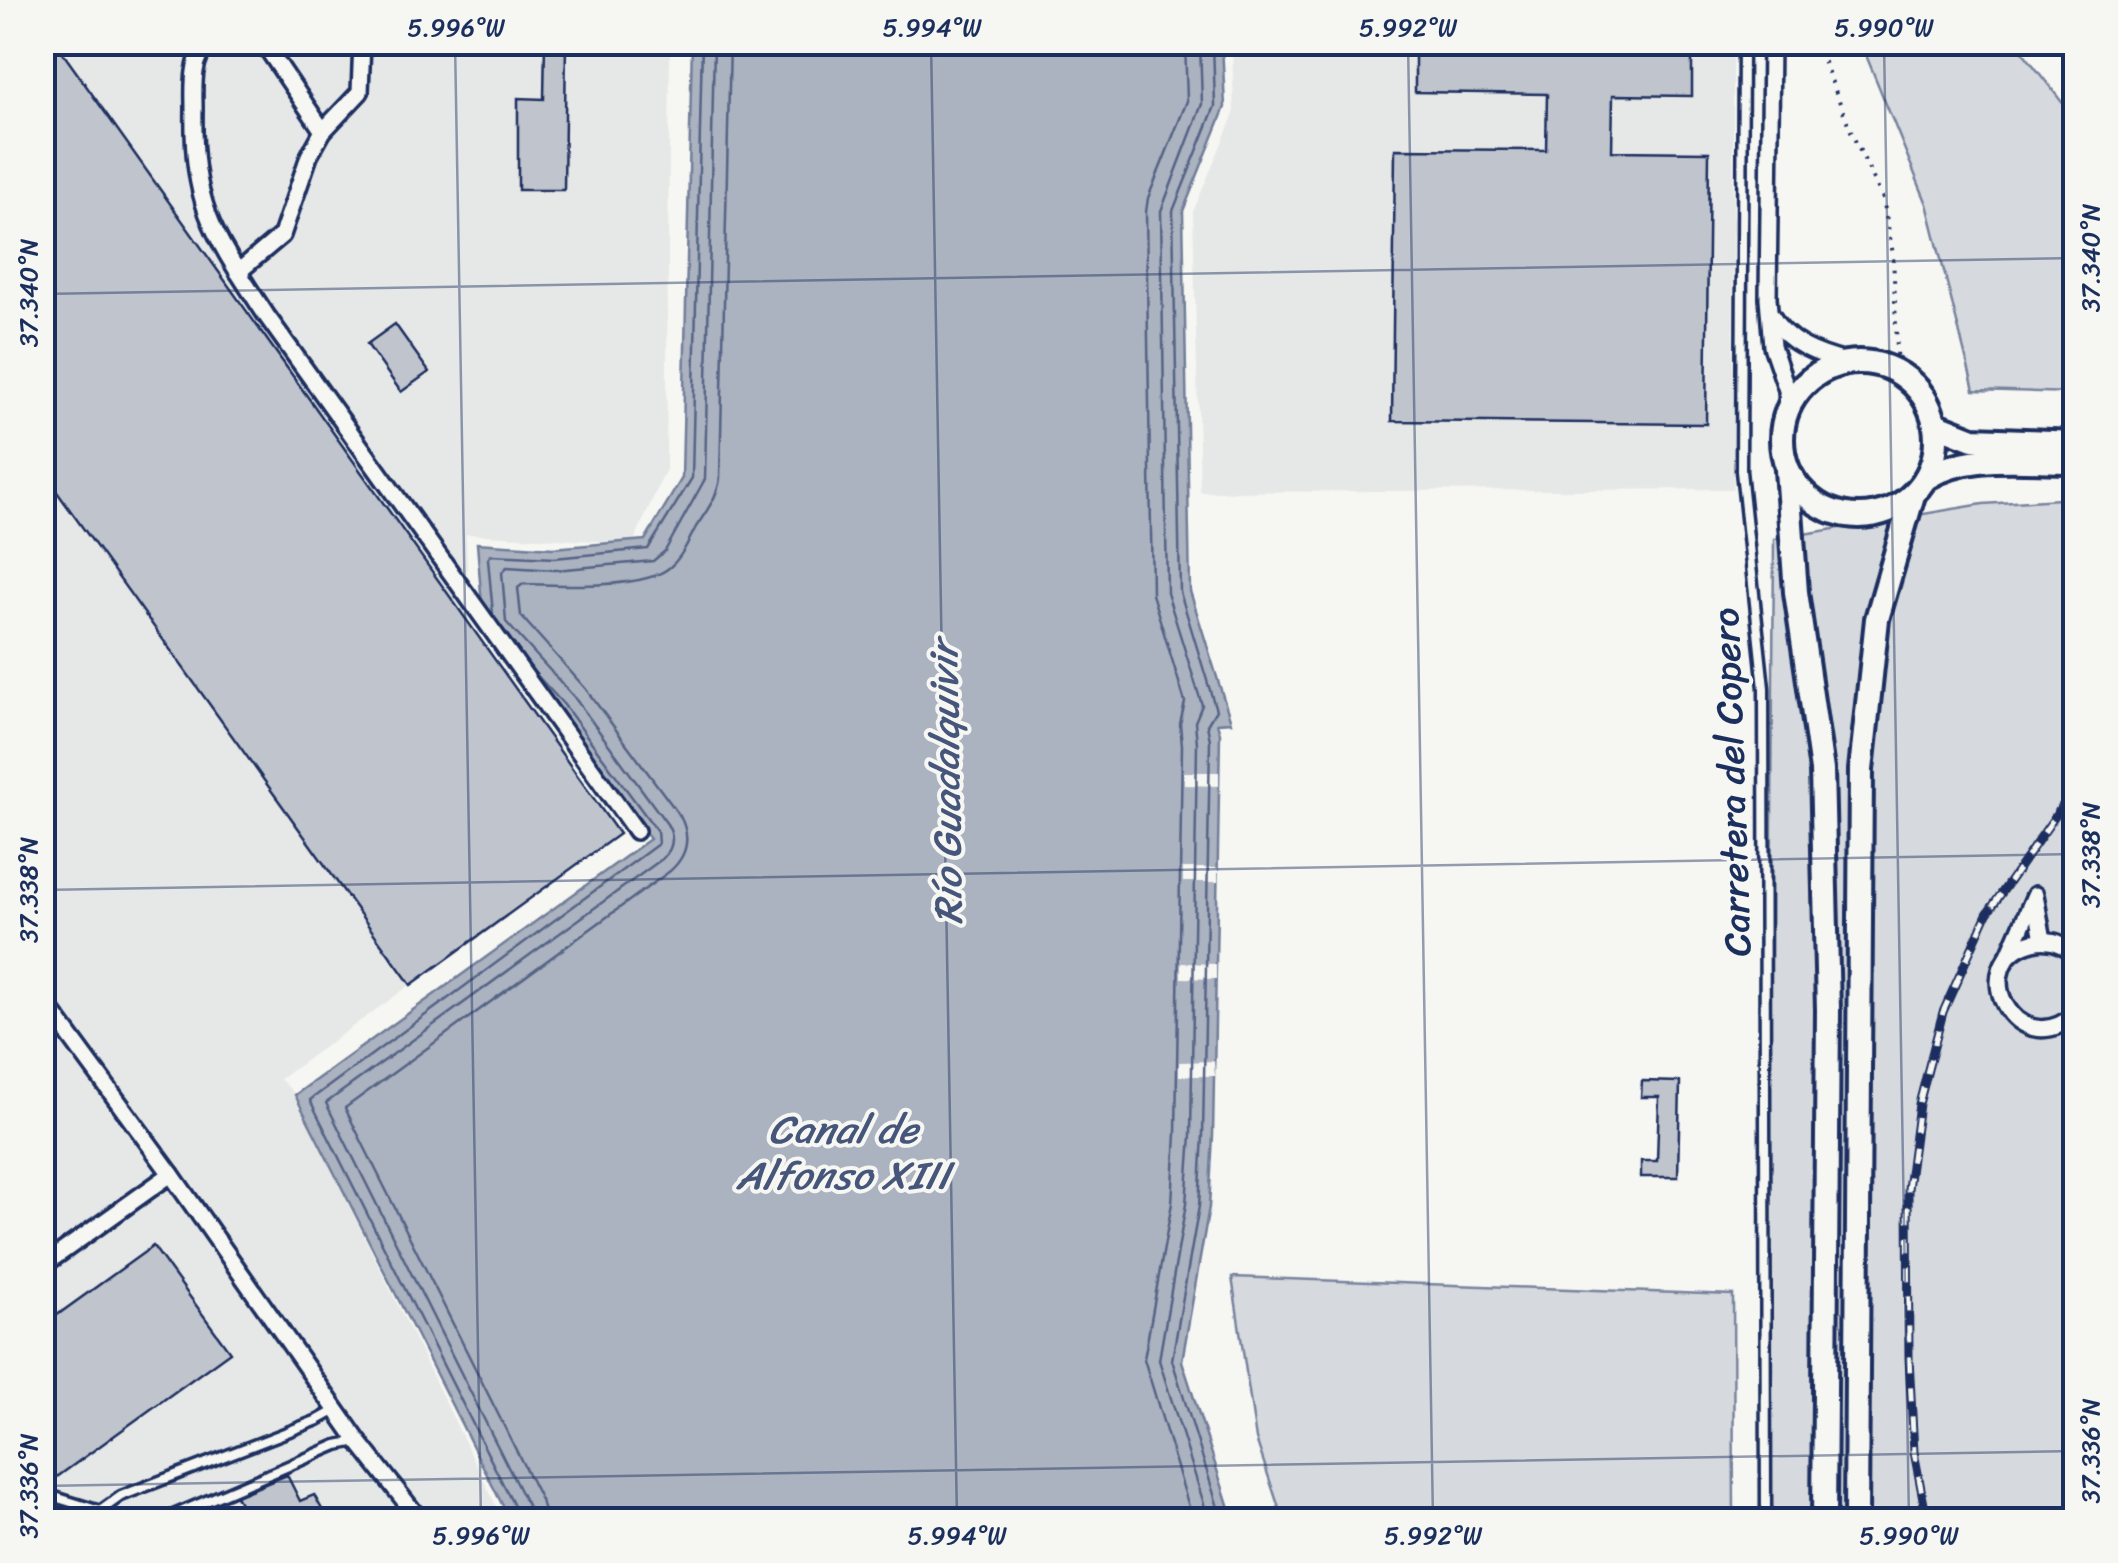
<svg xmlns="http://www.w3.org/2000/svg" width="2118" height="1563" font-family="Sriracha,sans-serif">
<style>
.built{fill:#e6e7e7}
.green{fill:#d6d9dd;stroke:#78849e;stroke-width:2.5}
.water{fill:#abb2c0;stroke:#717e99;stroke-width:2.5}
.pier{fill:#f6f6f2}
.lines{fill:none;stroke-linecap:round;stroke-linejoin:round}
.shore{stroke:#556385;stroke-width:2.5}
.building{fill:#c0c4cd;stroke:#1b2f5e;stroke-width:2.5}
.lane-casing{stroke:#1b2f5e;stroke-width:15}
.street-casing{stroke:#1b2f5e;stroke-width:22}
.secondary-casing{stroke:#1b2f5e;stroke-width:30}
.path{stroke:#1b2f5e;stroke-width:4;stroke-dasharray:2.5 8;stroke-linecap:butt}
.lane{stroke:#f6f6f2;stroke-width:8}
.street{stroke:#f6f6f2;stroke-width:15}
.secondary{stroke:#f6f6f2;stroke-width:22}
.rail-casing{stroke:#1b2f5e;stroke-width:9}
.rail{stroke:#f6f6f2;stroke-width:5;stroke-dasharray:15;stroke-linecap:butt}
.ticks{fill:none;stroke:#1b2f5e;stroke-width:2.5;stroke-opacity:0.45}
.labels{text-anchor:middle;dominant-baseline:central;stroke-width:8;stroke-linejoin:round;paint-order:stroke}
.street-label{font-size:38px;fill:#1b2f5e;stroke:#f6f6f2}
.water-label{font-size:40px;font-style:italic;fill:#46567b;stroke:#f6f6f2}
.neatline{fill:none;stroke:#1b2f5e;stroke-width:4}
.ticks-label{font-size:25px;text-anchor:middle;fill:#1b2f5e}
</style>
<rect width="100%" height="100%" fill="#f6f6f2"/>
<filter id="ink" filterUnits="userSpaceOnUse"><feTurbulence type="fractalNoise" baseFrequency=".01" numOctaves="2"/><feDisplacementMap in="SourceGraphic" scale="20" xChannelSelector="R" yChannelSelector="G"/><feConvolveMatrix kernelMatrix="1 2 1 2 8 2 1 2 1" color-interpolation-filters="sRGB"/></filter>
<g filter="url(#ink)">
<g class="built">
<path d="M42,43H670L666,469L633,543L466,534L469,625L619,834L280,1079L294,1093L503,1520H43Z"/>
<path d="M1232,43H1733V489L1200,492L1193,212L1234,114Z"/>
</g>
<g class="green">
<path d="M1861,43H2016L2075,119V393L1974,390L1927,204Z"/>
<path d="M2075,498V1520H1767L1774,539L1983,504Z"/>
<path d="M1232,1277L1733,1295L1734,1520H1283L1256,1439Z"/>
</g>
<path class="water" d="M692,43H1222L1225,107L1183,211L1190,591L1231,722L1217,723L1220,733L1213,1135L1209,1207L1182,1361L1233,1520H510L295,1095L650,839L556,711L484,631L477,543L553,548L645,540L682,478Z"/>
<g class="pier">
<path d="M1184,772H1219V786L1184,785Z"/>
<rect x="1183" y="868" width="35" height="14"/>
<path d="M1181,963L1216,964V979L1181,978Z"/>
<path d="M1214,1061L1215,1076H1179V1062Z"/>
</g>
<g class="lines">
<g class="shore">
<path d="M1185,42L1187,101L1148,198L1146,212L1152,594L1185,702L1180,724L1182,745L1176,1134L1172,1203L1144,1359L1193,1520"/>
<path d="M1200,42L1202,104L1161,211L1167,593L1202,705L1195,722L1197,743L1191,1135L1186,1204L1159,1360L1209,1520"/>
<path d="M1213,42L1215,106L1173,211L1180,592L1216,710L1207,725L1210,740L1203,1135L1199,1206L1172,1360L1222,1520"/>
<path d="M493,614L488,559L491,555L554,558L648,549L692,478L702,42"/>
<path d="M518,1520L517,1512L310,1100L658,844L657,831L564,705L534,672"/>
<path d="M531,1520L528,1507L326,1103L662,859C673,849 675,837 667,824L574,697L506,622L502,572L507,567L555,570L653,561L665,551L705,479L714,42"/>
<path d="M546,1520L541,1500L345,1108L670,871C688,855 691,837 680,816L585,688L521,616L518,588L523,584C556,585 645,590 670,567C682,557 689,540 696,527C706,512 718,496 720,478L730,42"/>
</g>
</g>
<g class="building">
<path d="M42,42H55L619,834L411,985L42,471Z"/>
<path d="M545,42H566L564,190H518V98L544,99Z"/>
<path d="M1415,42H1692V96L1613,95L1612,151L1709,152L1706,424L1392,421L1395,149L1546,150L1547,94L1415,92Z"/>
<path d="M395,324L429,372L401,392L367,344Z"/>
<path d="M1642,1081L1680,1082L1678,1177H1641V1161H1657L1659,1097H1641Z"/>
<path d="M153,1246L230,1352L57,1477L42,1457V1326Z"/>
<path d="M287,1475L300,1501L314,1495L328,1520H249L236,1496Z"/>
</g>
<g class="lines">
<g class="lane-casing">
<g id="lane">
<path d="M1743,42L1741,471L1764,688L1766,1520"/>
<path d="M42,1493L100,1511L106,1520"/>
<path d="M100,1511L121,1496L318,1420L336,1410"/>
<path d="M162,1520L337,1445L358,1441"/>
</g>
</g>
<g class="street-casing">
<g id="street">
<path d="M208,42L237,45L245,42"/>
<path d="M263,42L323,131"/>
<path d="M1771,42L1768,298L1772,346L1787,390L1788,407"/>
<path d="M208,43C191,62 194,85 194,109C192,208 214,235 266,315L636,831"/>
<path d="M238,272L282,235L309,156L323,131L360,92L362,42"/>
<path d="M1771,315C1787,344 1818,355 1850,363"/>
<path d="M2009,955L2035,895L2043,940"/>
<path d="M2076,955C2064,943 2049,938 2033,942C1963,960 2014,1067 2076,1014"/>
<path d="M42,998L171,1174L358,1441L420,1520"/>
<path d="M42,1266L171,1174"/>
</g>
</g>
<g class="secondary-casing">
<g id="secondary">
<path d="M2070,42L2076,50"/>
<circle cx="1859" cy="439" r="77"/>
<path d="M1935,424L1973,439L2076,443"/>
<path d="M1787,470L1796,592L1822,770L1828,1010L1824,1520"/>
<path d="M1926,478C1971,451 2026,462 2076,461"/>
<path d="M1856,1520L1861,770L1877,619L1913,495"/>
</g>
</g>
<path class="path" d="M1816,42L1853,136L1883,199L1893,254L1898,373"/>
<use href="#lane" class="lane"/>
<use href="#street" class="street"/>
<use href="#secondary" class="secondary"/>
<g class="rail-casing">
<path id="rail" d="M1927,1520L1914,1452L1909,1358L1908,1189L1919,1104L1943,1012L1987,914L2063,805L2076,793"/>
</g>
<use href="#rail" class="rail"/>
</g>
</g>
<path class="ticks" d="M455,42L481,1520M931,42L957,1520M1408,42L1433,1520M1884,42L1909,1520M42,294L2076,258M42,890L2076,854M42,1486L2076,1451"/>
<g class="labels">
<g class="street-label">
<text transform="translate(1732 782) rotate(-92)">Carretera del Copero</text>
</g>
<g class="water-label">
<text transform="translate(946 783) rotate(-91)">Río Guadalquivir</text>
<text x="843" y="1129">Canal de<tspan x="843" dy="46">Alfonso XIII</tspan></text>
</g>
</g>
<rect width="2118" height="1563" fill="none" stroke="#f6f6f2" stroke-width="110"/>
<rect x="55" y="55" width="2008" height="1453" class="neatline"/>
<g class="ticks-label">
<text x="456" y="36">5.996°W</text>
<text x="932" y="36">5.994°W</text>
<text x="1408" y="36">5.992°W</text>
<text x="1884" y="36">5.990°W</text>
<text transform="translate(2090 258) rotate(-90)" y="9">37.340°N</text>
<text transform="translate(28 293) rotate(-90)" y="9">37.340°N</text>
<text transform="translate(2090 855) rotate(-90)" y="9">37.338°N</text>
<text transform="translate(28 890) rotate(-90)" y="9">37.338°N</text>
<text transform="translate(2090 1451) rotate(-90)" y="9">37.336°N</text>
<text transform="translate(28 1486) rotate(-90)" y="9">37.336°N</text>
<text x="481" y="1544">5.996°W</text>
<text x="957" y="1544">5.994°W</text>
<text x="1433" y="1544">5.992°W</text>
<text x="1909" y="1544">5.990°W</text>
</g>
</svg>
